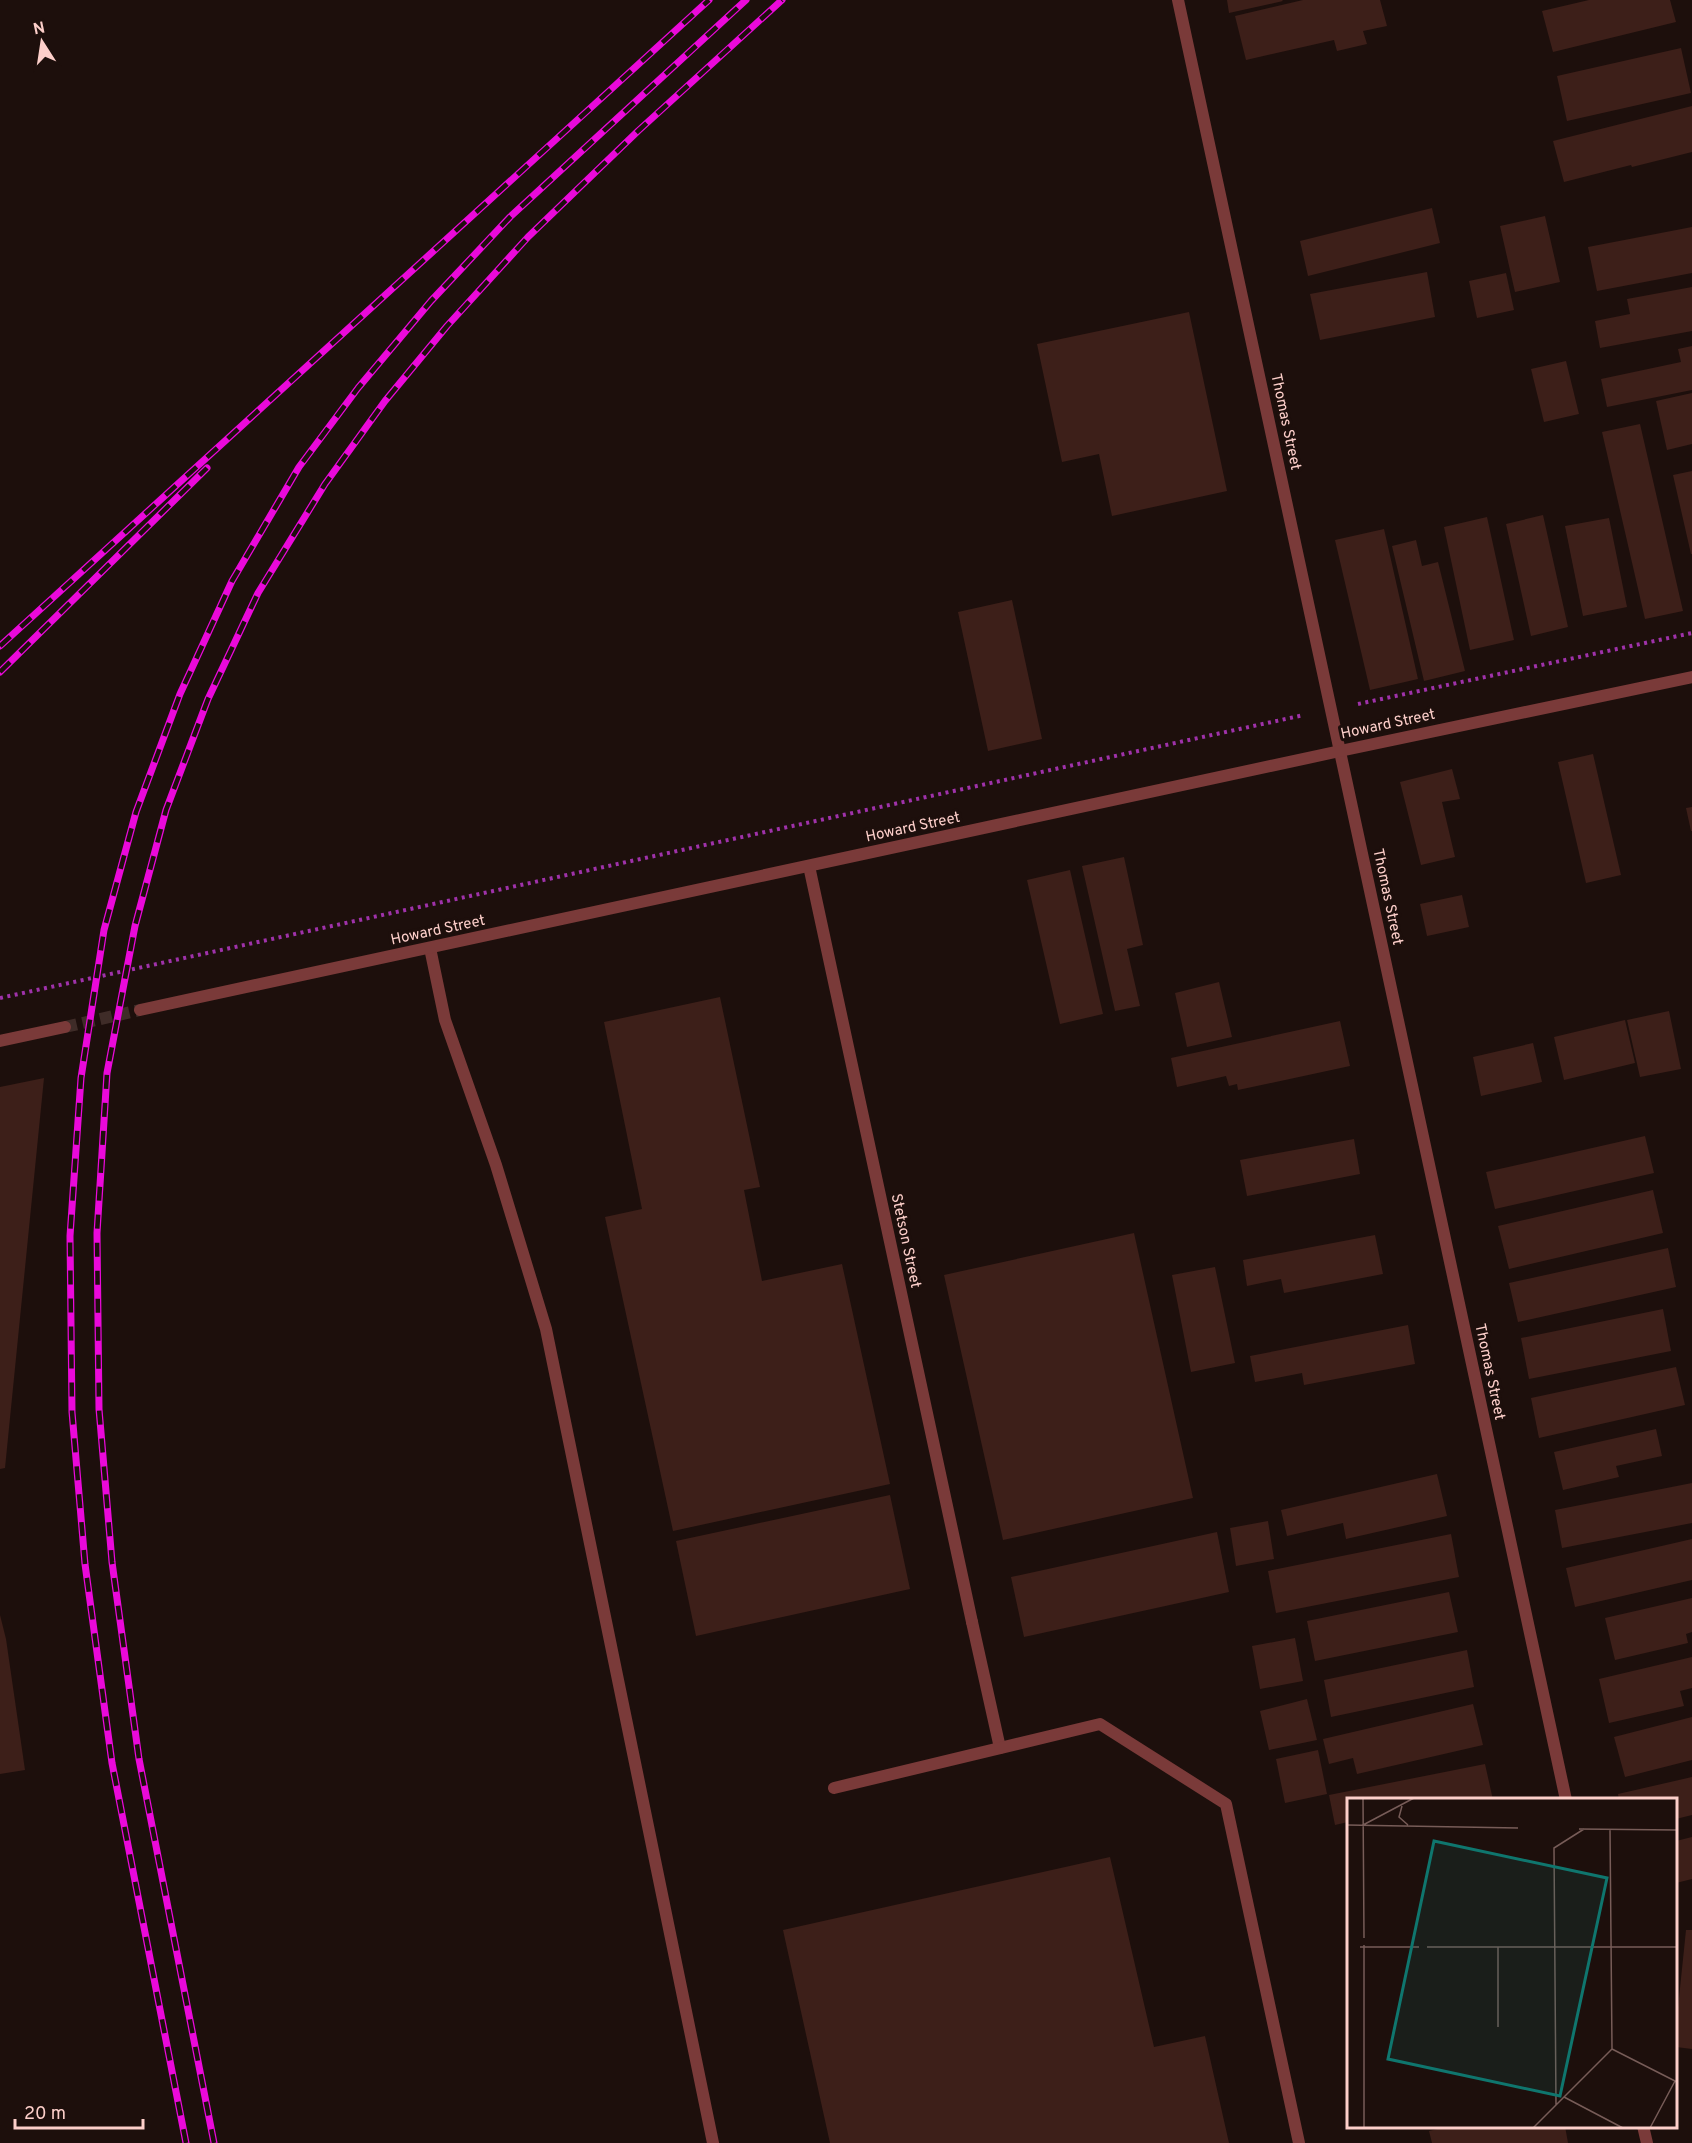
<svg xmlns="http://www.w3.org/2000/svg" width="1692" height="2143" font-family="Overpass,sans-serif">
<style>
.building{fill:#3d1f19}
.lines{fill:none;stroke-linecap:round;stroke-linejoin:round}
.street-tunnel{stroke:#3f2c28;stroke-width:12;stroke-dasharray:12 6;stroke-linecap:butt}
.path{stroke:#9f32aa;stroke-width:4;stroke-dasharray:3 4.5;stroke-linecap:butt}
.lane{stroke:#7a3a39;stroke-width:12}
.street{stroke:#7a3a39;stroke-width:12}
.rail-casing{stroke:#ea09da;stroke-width:7}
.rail{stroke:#1d0f0c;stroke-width:4.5;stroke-dasharray:14;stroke-linecap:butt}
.labels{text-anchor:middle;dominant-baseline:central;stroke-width:6;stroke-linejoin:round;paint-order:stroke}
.street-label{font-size:15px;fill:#fdcfca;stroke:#1d0f0c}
.inset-road{fill:none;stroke:#775c58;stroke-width:1.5}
.view{fill:#0f766e;fill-opacity:0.15;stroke:#0f766e;stroke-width:3}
.inset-edge{fill:none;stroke:#fdcfca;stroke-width:3}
</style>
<rect width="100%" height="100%" fill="#1d0f0c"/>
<g class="building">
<path d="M1227,0H1282L1283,1L1229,13Z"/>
<path d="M1303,0H1380L1387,26L1363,31L1367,44L1337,51L1334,40L1246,60L1235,16Z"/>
<path d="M1589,0H1670L1676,22L1553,52L1542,11Z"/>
<path d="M1681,48L1691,93L1567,121L1557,76Z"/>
<path d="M1692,106V152L1632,167L1631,165L1564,182L1553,141Z"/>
<path d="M1432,208L1440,243L1308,276L1300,241Z"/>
<path d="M1545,216L1560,282L1515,292L1500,226Z"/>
<path d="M1692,227V273L1597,291L1588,247Z"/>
<path d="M1427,272L1435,317L1320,340L1310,294Z"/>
<path d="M1506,273L1514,310L1477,318L1469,281Z"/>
<path d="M1692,287V331L1600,348L1595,321L1630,314L1627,299Z"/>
<path d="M1189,312L1227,491L1112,516L1099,454L1062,462L1037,344Z"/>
<path d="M1692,346V390L1607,407L1601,379L1681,362L1678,349Z"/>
<path d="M1566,361L1579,414L1544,422L1531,369Z"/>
<path d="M1692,393V444L1667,450L1656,401Z"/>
<path d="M1640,424L1683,611L1645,619L1602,432Z"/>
<path d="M1692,471V554H1691L1673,475Z"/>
<path d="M1543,515L1568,627L1531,636L1506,524Z"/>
<path d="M1487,517L1514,640L1470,650L1444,527Z"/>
<path d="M1609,518L1627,607L1583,616L1565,526Z"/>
<path d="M1384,529L1418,679L1370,690L1335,540Z"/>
<path d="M1416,540L1422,566L1438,562L1465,671L1424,681L1392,546Z"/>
<path d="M1012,600L1042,739L988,751L958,612Z"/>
<path d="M1593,754L1621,875L1586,883L1558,762Z"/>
<path d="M1452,769L1460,799L1442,802L1455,857L1421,865L1400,782Z"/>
<path d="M1692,807V831H1691L1686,808Z"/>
<path d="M1124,857L1143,945L1127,949L1140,1006L1115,1011L1082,866Z"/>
<path d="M1070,870L1103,1014L1060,1024L1027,880Z"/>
<path d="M1462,895L1469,927L1427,936L1420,904Z"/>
<path d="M1219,982L1232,1037L1187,1047L1175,993Z"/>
<path d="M720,997L760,1187L744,1190L762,1281L842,1264L890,1484L673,1531L605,1217L642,1209L604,1022Z"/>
<path d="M1669,1011L1681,1069L1640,1077L1627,1020Z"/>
<path d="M1625,1020L1635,1063L1564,1080L1554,1037Z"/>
<path d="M1340,1021L1350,1066L1238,1090L1237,1084L1229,1086L1226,1076L1177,1087L1171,1058Z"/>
<path d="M1533,1043L1542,1082L1481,1096L1473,1057Z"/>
<path d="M44,1078L5,1468L0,1469V1087Z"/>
<path d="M1645,1136L1654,1173L1495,1209L1486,1172Z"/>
<path d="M1354,1139L1360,1174L1247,1196L1240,1160Z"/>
<path d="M1653,1190L1663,1233L1509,1269L1498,1226Z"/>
<path d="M1134,1233L1193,1498L1003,1540L944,1275Z"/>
<path d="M1375,1235L1383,1274L1284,1293L1281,1279L1247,1286L1243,1260Z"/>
<path d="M1668,1248L1676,1287L1518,1322L1509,1283Z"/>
<path d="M1215,1267L1235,1363L1191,1372L1172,1275Z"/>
<path d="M1663,1309L1671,1351L1529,1379L1521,1338Z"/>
<path d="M1408,1325L1415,1364L1304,1385L1302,1373L1255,1382L1250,1356Z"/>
<path d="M1676,1367L1685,1405L1539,1438L1531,1398Z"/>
<path d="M1656,1429L1662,1456L1616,1466L1619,1477L1563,1490L1554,1452Z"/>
<path d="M1437,1474L1447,1516L1346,1539L1343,1523L1287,1536L1281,1510Z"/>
<path d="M1692,1483V1523L1562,1548L1555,1510Z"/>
<path d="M890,1495L910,1589L696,1636L676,1541Z"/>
<path d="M1268,1521L1274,1559L1236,1566L1230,1528Z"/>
<path d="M1217,1532L1229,1592L1024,1637L1011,1577Z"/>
<path d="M1451,1534L1459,1577L1276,1613L1268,1571Z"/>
<path d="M1692,1539V1580L1575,1607L1566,1568Z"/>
<path d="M1449,1592L1458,1632L1315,1661L1307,1621Z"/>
<path d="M1692,1598V1632L1686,1634L1688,1643L1615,1660L1605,1618Z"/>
<path d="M0,1615L6,1639L25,1770L0,1774Z"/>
<path d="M1295,1638L1303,1681L1260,1689L1252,1646Z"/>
<path d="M1467,1650L1474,1687L1331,1717L1324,1680Z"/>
<path d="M1692,1657V1688L1680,1691L1684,1706L1609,1723L1599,1679Z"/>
<path d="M1307,1699L1317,1740L1269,1750L1260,1711Z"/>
<path d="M1473,1704L1483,1745L1357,1774L1353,1758L1329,1764L1323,1739Z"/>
<path d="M1692,1717V1760L1625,1777L1614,1737Z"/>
<path d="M1318,1750L1327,1794L1285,1803L1276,1759Z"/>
<path d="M1485,1764L1493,1800H1348V1822L1335,1825L1329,1795Z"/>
<path d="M1692,1777V1815L1676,1819V1800H1619L1618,1794Z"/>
<path d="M1692,1837V1879L1676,1883V1841Z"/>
<path d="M1110,1857L1154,2047L1205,2036L1229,2143H830L783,1930Z"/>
<path d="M1686,1930H1692V2049L1676,2047V2027Z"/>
<path d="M1450,2126H1565L1568,2143H1432L1429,2131Z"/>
</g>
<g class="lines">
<path class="street-tunnel" d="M65,1027L140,1010"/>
<g class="path">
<path d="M1358,704L1692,633"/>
<path d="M0,998L1304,715"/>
</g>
<g class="lane">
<path d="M430,948L445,1020L496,1165L546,1329L713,2143"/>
<path d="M972,1622L1000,1748"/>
<path d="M834,1788L1100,1724L1226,1804L1299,2143"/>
</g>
<g class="street">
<path d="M1178,0L1566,1800"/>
<path d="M809,866L972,1622"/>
<path d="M140,1010L1340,751L1692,677"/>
<path d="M0,1041L65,1027"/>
<path d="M1643,2126L1647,2143"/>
</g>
<g class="rail-casing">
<g id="rail">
<path d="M0,646L709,0"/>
<path d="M0,672L207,468"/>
<path d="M186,2143L112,1763L85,1564L72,1412L70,1236L81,1078L104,930L136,812L180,694L232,581L299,467L358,388L431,301L510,217L746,0"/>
<path d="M214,2143L139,1759L112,1562L99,1409L97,1233L107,1073L135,926L166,810L208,699L258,593L325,484L385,401L447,326L528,237L638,131L782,0"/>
</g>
</g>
<use href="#rail" class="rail"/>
</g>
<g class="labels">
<g class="street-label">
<text transform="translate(1285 422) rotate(78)">Thomas Street</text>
<text transform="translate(1388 725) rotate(-12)">Howard Street</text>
<text transform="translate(913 828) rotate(-12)">Howard Street</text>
<text transform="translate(1387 897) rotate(78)">Thomas Street</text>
<text transform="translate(438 931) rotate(-12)">Howard Street</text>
<text transform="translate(905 1241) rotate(78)">Stetson Street</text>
<text transform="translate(1489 1372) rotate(78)">Thomas Street</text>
</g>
</g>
<g transform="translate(1347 1798)">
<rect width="330" height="330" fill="#1d0f0c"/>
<path class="inset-road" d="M16,0L17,140M55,8L52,19L61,27M0,27L171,30M16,27L67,0M232,31L330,32M263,31L265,251M17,147V330M13,149H72M80,149H330M151,149V229M265,251L330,284M217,299L276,330M209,307L207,50L237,31M186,330L265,251M303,330L328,283"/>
<path class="view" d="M87,43L260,80L213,298L41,261Z"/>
<rect width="330" height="330" class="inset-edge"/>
</g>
<g transform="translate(42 42) rotate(348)" stroke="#1d0f0c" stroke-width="4.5" paint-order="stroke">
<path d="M0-4.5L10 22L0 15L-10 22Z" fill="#fdcfca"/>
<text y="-9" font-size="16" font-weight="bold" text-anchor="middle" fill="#fdcfca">N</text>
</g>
<path d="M15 2119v9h128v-9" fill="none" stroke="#fdcfca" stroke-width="3"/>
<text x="24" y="2119" font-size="18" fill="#fdcfca" stroke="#1d0f0c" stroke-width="4.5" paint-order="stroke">20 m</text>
</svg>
